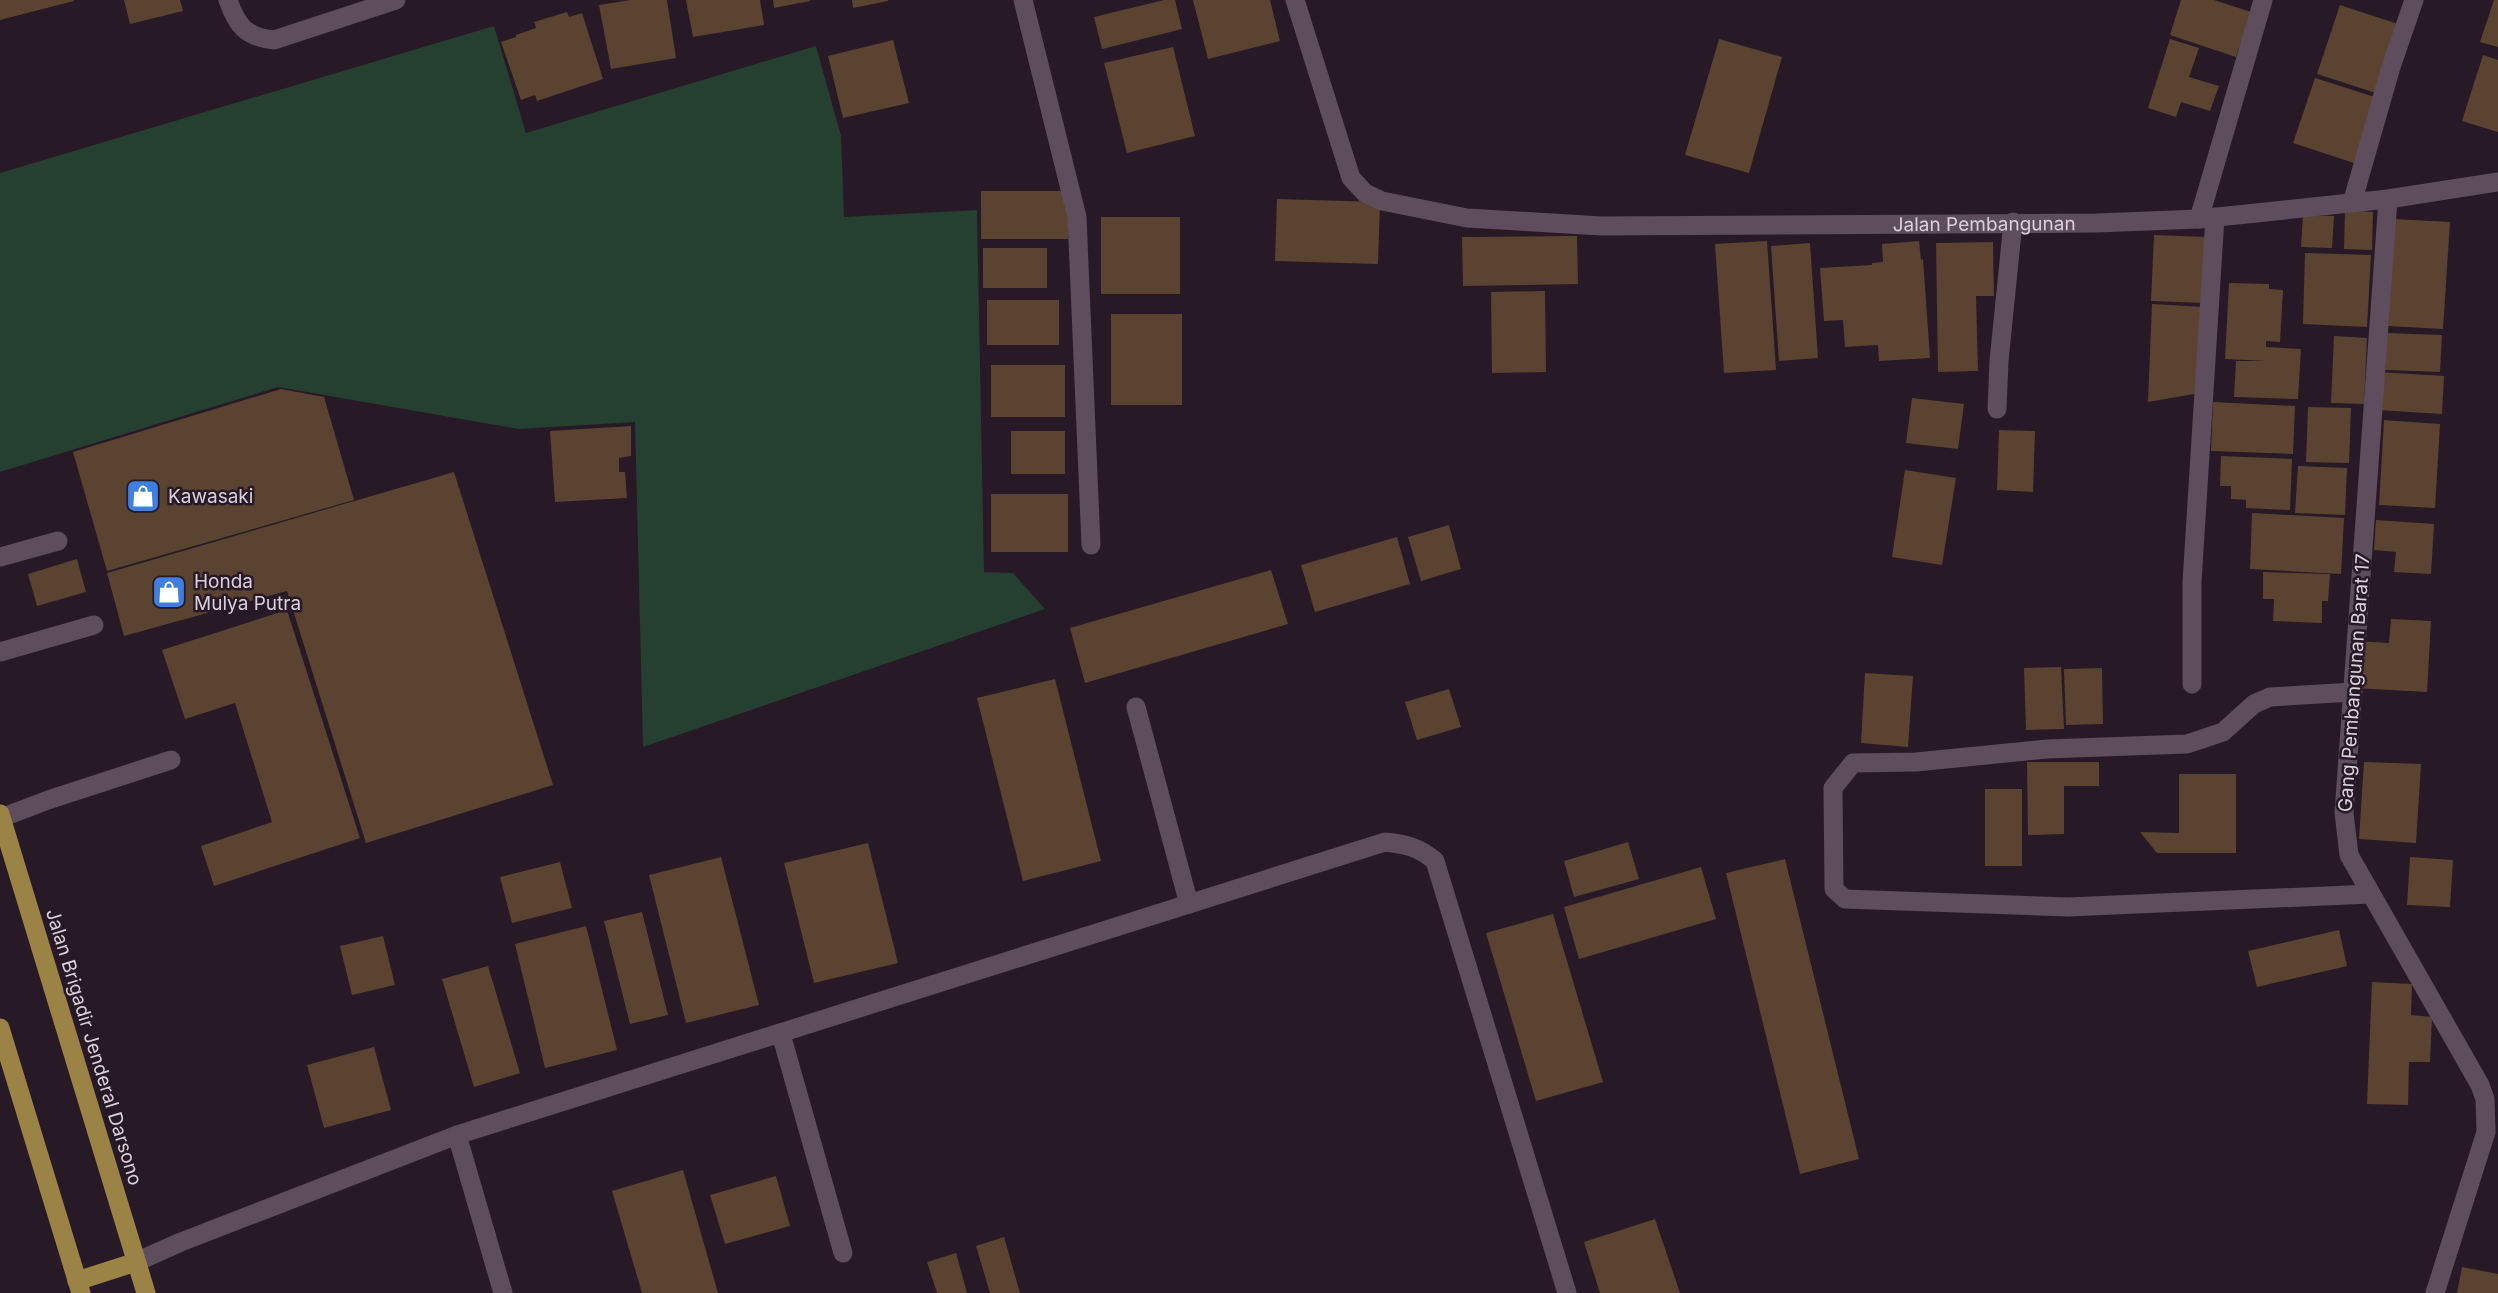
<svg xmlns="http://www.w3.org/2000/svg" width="2498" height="1293" font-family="Inter,sans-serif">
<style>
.green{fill:#253f31}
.building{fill:#5b4332}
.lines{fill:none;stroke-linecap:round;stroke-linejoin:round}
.service{stroke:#5e4d5c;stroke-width:19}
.minor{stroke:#5e4d5c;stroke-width:19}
.trunk{stroke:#9b8245;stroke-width:19}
.labels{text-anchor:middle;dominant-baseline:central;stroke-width:5;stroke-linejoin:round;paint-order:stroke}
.street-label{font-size:19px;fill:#dbd1da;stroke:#271925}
.poi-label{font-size:19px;fill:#dbd1da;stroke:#271925;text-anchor:start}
</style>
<rect width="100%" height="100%" fill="#271925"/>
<path class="green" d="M494,26L526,133L816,46L841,136L844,217L977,210L984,572L1013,573L1045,609L643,747L635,422L519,429L278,387L0,472V173Z"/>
<g class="building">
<path d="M0,0H74V1L0,20Z"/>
<path d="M124,0H180L183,11L130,24Z"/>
<path d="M631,0H667L676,58L611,69L599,5Z"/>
<path d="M686,0H760L764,25L693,37Z"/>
<path d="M773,0H810V1L774,8Z"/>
<path d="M852,0H888V1L853,8Z"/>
<path d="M1164,0H1175L1182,29L1102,49L1094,17Z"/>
<path d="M1193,0H1270L1280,41L1208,59Z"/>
<path d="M2181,0H2214L2251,12L2236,57L2170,35Z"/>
<path d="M2494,0H2498V47L2480,42Z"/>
<path d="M2340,5L2401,25L2379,94L2317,74Z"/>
<path d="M567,12L569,17L582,13L603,79L537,101L535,95L521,100L501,42L516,37V35L536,28L534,22Z"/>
<path d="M1719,39L1782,57L1749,173L1685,155Z"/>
<path d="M2170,39L2199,48L2189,77L2219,86L2210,111L2181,102L2176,117L2148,108Z"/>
<path d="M893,40L909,103L843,118L828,56Z"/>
<path d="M1173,47L1195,136L1127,153L1104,63Z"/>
<path d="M2483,55L2498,60V132L2462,121Z"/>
<path d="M2315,78L2375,97L2354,163L2293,143Z"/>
<rect x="981" y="191" width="87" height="48"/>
<path d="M1277,199L1380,202L1378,264L1275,261Z"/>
<path d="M2345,210L2373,212L2372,250L2344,249Z"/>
<path d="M2303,215L2334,216L2332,248L2301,247Z"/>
<rect x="1101" y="217" width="79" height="77"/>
<path d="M2394,219L2450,222L2443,329L2388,326Z"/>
<path d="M2154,235L2207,237L2204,303L2151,301Z"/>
<path d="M1577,236L1578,284L1463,286L1462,237Z"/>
<path d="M1767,241L1776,370L1724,373L1715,244Z"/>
<path d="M1919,241L1921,260L1923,259L1930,358L1879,361L1878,345L1845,347L1843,320L1824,321L1820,268L1872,265V263L1883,262L1882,244Z"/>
<path d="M1993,242L1994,296H1976L1978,371L1938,372L1936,243Z"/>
<path d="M1810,243L1818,358L1779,361L1771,246Z"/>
<rect x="983" y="248" width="64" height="40"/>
<path d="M2305,253L2371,255L2367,327L2303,324Z"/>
<path d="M2229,283L2269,284V289L2283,290L2280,342L2266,341V347L2301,349L2298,399L2234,397L2236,361H2266L2225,359Z"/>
<path d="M1545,291L1546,372L1492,373L1491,292Z"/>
<rect x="987" y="300" width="72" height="45"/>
<path d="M2152,304L2204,307L2200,393L2148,402Z"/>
<rect x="1111" y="314" width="71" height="91"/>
<path d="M2387,333L2442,335L2440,372L2385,370Z"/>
<path d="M2334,336L2367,338L2364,404L2331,403Z"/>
<rect x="991" y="365" width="74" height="52"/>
<path d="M2379,372L2444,376L2442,414L2377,410Z"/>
<path d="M281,389L324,397L354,500L107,571L73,452Z"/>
<path d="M1912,398L1964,404L1958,449L1906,443Z"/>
<path d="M2213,402L2295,406L2293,454L2211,451Z"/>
<path d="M2308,407L2351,408L2349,463L2306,462Z"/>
<path d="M2384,420L2440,424L2435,508L2379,505Z"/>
<path d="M631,426V456L619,458V472H625L627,498L555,502L550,431Z"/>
<path d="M1999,430L2035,431L2033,492L1997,490Z"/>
<rect x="1011" y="431" width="54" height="43"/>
<path d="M2221,456L2292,459L2290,510L2246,508V500L2231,499V486H2220Z"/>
<path d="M2298,466L2347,468L2345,515L2295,513Z"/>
<path d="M1905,470L1956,478L1942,565L1892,557Z"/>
<path d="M454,472L553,785L366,843L287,591L124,636L107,573Z"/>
<rect x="991" y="494" width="77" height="58"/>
<path d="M2252,513L2344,518L2341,574L2250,569Z"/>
<path d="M2376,520L2434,524L2431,574L2394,572L2396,552L2374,550Z"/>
<path d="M1449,525L1461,569L1421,581L1408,537Z"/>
<path d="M1397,537L1410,584L1315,612L1301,565Z"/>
<path d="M77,559L86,592L37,606L28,574Z"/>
<path d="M1271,570L1288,624L1085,683L1070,628Z"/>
<path d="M2263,572L2330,574L2328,601H2322V623L2273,621L2274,599H2263Z"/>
<path d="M287,610L360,838L214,886L201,846L272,822L235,703L185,719L162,650Z"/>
<path d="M2391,619L2431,621L2427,692L2354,688L2357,641L2389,643Z"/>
<path d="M2061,667L2064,729L2026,730L2024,668Z"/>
<path d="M2102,668L2103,724L2066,725L2064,669Z"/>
<path d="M1865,673L1913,676L1908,747L1861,743Z"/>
<path d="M1055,679L1101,861L1023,881L977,698Z"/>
<path d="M1449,689L1461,727L1417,740L1405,702Z"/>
<path d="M2027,762H2099V786H2064V834L2028,835Z"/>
<path d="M2364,762L2421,764L2416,843L2359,839Z"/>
<path d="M2179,774H2236V853H2157L2140,832L2179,833Z"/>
<rect x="1985" y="789" width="37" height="77"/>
<path d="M1628,842L1639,879L1574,897L1564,861Z"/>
<path d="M868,843L898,963L814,983L784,863Z"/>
<path d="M721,857L759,1005L686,1023L649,875Z"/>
<path d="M2410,857L2453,860L2450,907L2407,905Z"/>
<path d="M1785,859L1859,1159L1800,1174L1726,873Z"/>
<path d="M560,862L572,908L512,923L500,877Z"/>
<path d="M1701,867L1716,919L1579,959L1564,907Z"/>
<path d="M642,912L668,1015L630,1024L604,921Z"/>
<path d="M1553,914L1603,1082L1536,1101L1486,933Z"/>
<path d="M586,926L617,1050L545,1068L515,944Z"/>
<path d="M2339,930L2347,966L2257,987L2248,951Z"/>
<path d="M383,936L395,985L352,995L340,946Z"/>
<path d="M488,966L520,1073L474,1087L442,979Z"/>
<path d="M2372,982L2412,984L2411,1015L2432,1017L2430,1062H2409L2408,1105L2367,1104Z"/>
<path d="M374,1047L391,1110L324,1128L307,1065Z"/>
<path d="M683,1170L718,1293H642L612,1191Z"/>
<path d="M776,1176L790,1226L725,1244L710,1195Z"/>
<path d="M1655,1219L1680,1293H1600L1584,1242Z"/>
<path d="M1004,1237L1020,1293H990L976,1246Z"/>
<path d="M956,1253L967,1293H937L927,1262Z"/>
<path d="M2462,1267L2498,1274V1293H2457Z"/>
</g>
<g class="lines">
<g class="service">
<path d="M0,557L58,541"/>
<path d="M0,652L94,625"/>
<path d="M1136,707L1189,904"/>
<path d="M1,818L48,800L171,760"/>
<path d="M781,1034L843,1253"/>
<path d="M136,1262L181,1242L457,1135"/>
<path d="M503,1293L457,1135L1385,842C1405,844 1419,847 1435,861L1567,1293"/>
</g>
<g class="minor">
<path d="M228,0C237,26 246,37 274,40L396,0"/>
<path d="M1023,0L1077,217L1091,545"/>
<path id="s1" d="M1295,0L1351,178L1365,193L1382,201L1467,218L1602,226L2096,223L2199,219L2388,199L2498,182"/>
<path d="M2388,199L2344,813L2349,855L2480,1085L2485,1099L2486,1132L2435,1293"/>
<path d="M2352,203L2391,67L2414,0"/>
<path d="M2199,219L2263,0"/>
<path d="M1997,409L1999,361L2013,222"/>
<path d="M2192,684V582L2215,217"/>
<path d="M2353,692L2270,697L2254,704L2223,732L2187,744L2047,749L1916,762L1853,763L1833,788L1834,889L1845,899L2068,907L2371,894"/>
</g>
<g class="trunk">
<path d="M0,814L146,1293"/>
<path d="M0,1028L81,1293"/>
<path d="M77,1281L136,1262"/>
</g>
</g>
<defs>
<g id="shop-square" transform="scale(1.75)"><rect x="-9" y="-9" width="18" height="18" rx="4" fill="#3f7fe0" stroke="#271925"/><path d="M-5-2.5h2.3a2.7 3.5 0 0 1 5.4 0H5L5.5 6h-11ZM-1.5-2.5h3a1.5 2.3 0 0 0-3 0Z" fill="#fff"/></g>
</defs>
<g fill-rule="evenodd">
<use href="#shop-square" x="143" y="496"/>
<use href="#shop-square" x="169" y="592"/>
</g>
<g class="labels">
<g class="street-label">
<text stroke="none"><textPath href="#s1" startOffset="830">Jalan Pembangunan</textPath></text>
<text transform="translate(2354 683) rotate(-86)">Gang Pembangunan Barat 17</text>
<text transform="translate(94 1047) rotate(73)">Jalan Brigadir Jenderal Darsono</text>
</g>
<g class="poi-label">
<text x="168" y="496">Kawasaki</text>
<text x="194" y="581">Honda<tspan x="194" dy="22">Mulya Putra</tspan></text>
</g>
</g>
</svg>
